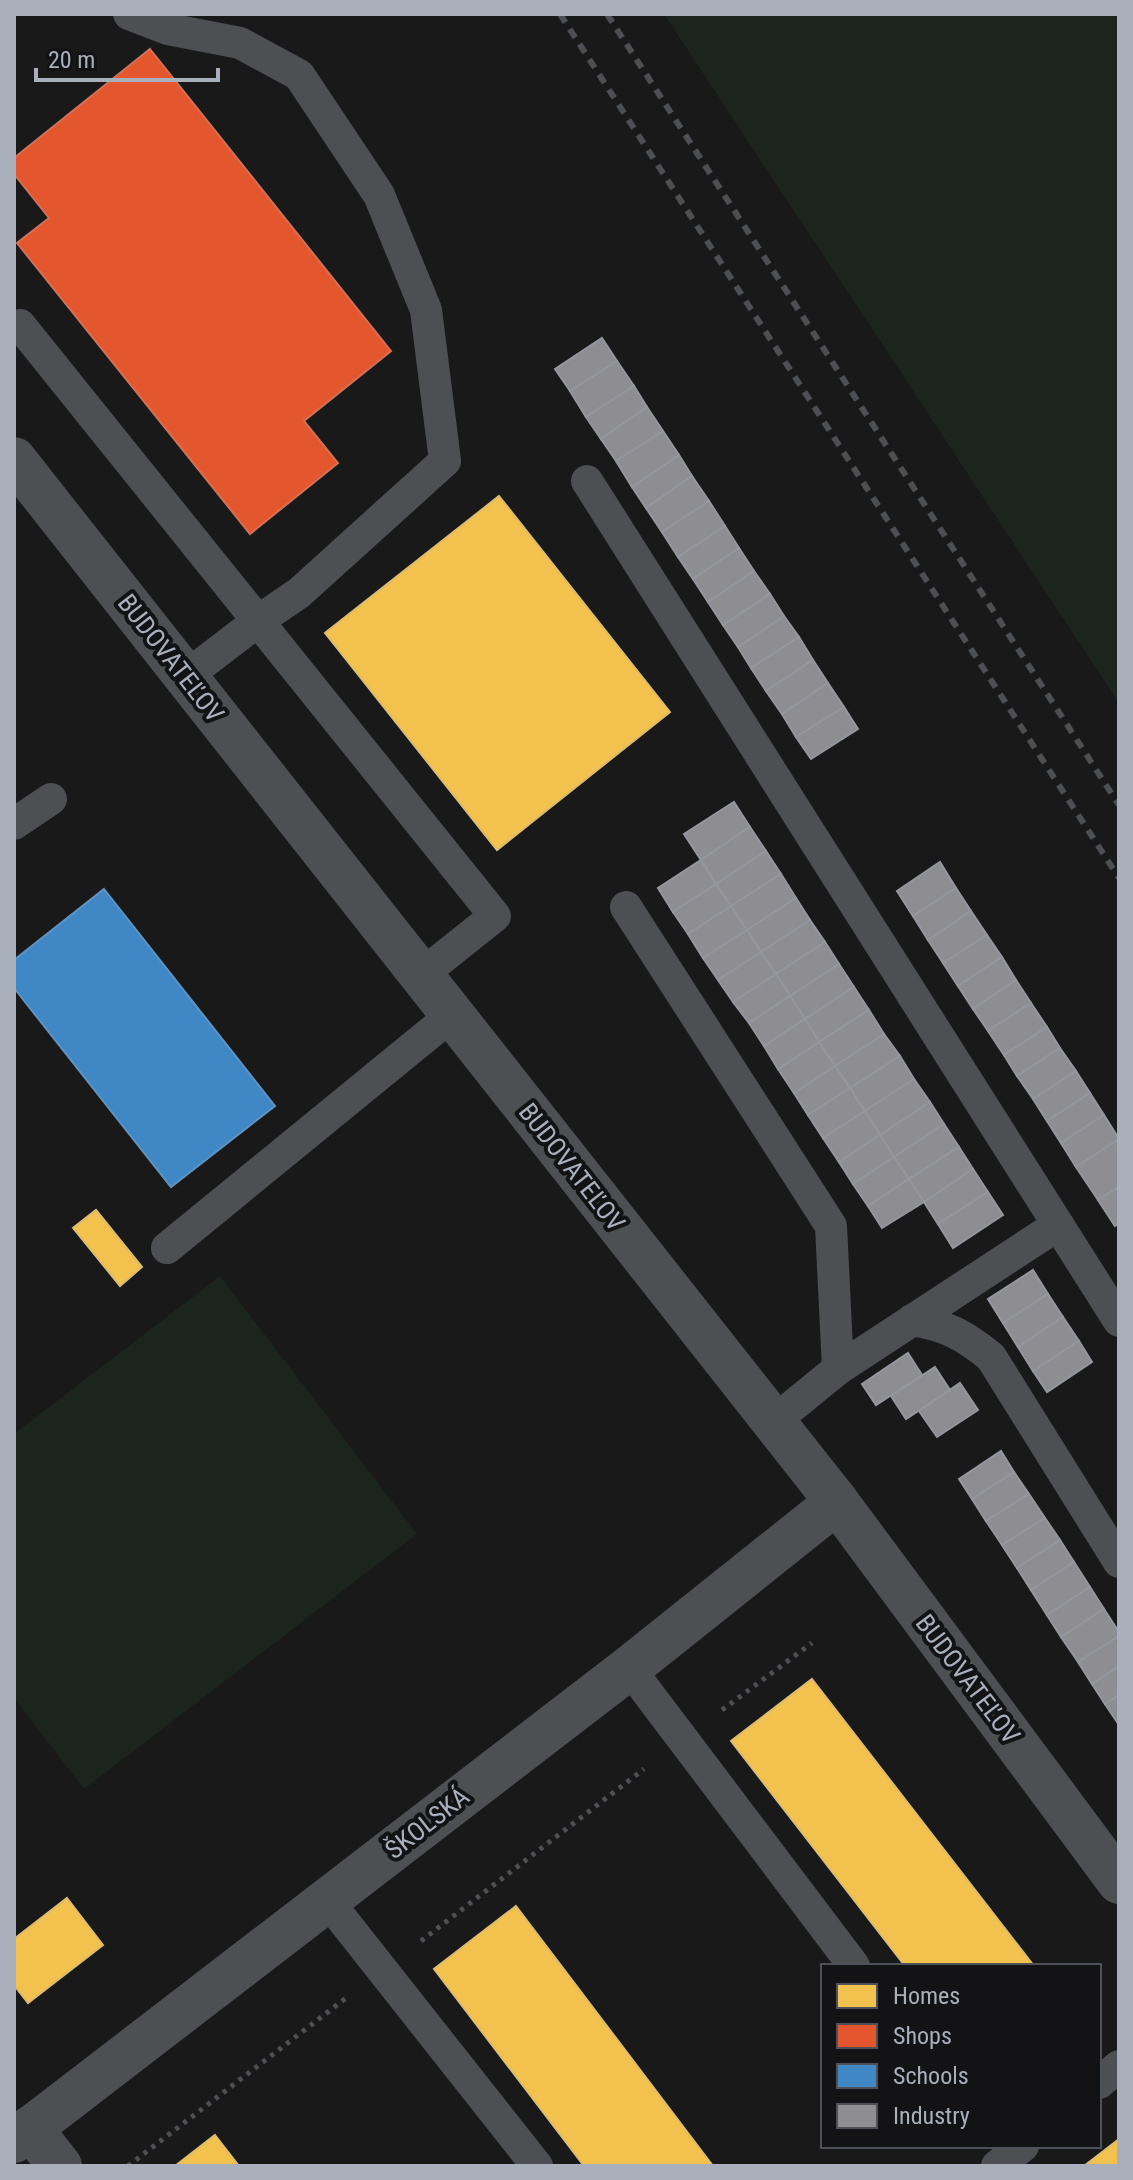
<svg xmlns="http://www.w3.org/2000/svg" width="1133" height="2180" font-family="'Roboto Condensed',sans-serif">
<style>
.green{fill:#1c241e}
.homes{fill:#f2c14e;stroke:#dcbc6f;stroke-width:2}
.shops{fill:#e4572e;stroke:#d27158;stroke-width:2}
.schools{fill:#3f88c5;stroke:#5f94c2;stroke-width:2}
.industry{fill:#8d8d92;stroke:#95979e;stroke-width:2}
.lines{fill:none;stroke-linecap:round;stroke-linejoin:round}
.path{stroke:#4f5054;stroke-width:5;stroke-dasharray:4 6;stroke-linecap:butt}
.lane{stroke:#4d4f53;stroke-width:32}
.street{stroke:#4d4f53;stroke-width:44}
.rail{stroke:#4d4f52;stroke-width:6;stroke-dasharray:10 8;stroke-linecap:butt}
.labels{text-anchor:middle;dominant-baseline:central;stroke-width:8;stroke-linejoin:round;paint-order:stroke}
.street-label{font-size:26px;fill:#a9afbb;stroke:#131316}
</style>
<rect width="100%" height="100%" fill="#19191a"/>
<g class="green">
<path d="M664,14H1119V703Z"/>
<path d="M220,1276L417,1534L84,1789L14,1698V1434Z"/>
</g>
<g class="homes">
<path d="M499,496L670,712L497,850L325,633Z"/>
<path d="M96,1210L142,1267L120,1286L73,1228Z"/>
<path d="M812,1679L1034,1966H905L731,1741Z"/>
<path d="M67,1898L103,1945L28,2003L14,1985V1939Z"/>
<path d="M516,1906L713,2166H584L434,1969Z"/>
<path d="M215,2135L239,2166H175Z"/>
<path d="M1119,2139V2166H1084Z"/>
</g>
<path class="shops" d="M150,49L391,351L304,421L338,463L250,534L17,243L49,218L14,174V158Z"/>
<path class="schools" d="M104,889L275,1106L171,1187L14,988V960Z"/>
<g class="industry">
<path d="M602,338L617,361L570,391L555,369Z"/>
<path d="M617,361L634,386L586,417L570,391Z"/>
<path d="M634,386L647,407L601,439L586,417Z"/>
<path d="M647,407L663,431L616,461L601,439Z"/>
<path d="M663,431L679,455L632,487L616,461Z"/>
<path d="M679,455L692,476L646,508L632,487Z"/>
<path d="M692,476L709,501L662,532L646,508Z"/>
<path d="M709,501L725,526L678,557L662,532Z"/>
<path d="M725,526L739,548L693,579L678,557Z"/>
<path d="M739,548L754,571L708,602L693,579Z"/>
<path d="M754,571L770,594L723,625L708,602Z"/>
<path d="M770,594L784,616L738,647L723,625Z"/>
<path d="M784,616L799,637L751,668L738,647Z"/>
<path d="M799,637L813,660L766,691L751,668Z"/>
<path d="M813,660L828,683L782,714L766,691Z"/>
<path d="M828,683L844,707L796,737L782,714Z"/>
<path d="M844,707L858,729L811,759L796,737Z"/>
<path d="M734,802L750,827L701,860L684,834Z"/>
<path d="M750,827L766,851L716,884L701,860Z"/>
<path d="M766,851L781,874L731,906L716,884Z"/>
<path d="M701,860L716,884L673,912L658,888Z"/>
<path d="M940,862L956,888L913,916L897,891Z"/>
<path d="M781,874L796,898L747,930L731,906Z"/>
<path d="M716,884L731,906L688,934L673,912Z"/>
<path d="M956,888L971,911L928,940L913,916Z"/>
<path d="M796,898L810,920L761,952L747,930Z"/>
<path d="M731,906L747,930L703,958L688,934Z"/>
<path d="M971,911L987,935L943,963L928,940Z"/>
<path d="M810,920L825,942L776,974L761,952Z"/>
<path d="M747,930L761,952L718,980L703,958Z"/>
<path d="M987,935L1002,957L958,986L943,963Z"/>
<path d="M825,942L839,964L790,996L776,974Z"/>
<path d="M761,952L776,974L733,1002L718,980Z"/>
<path d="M1002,957L1016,980L973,1009L958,986Z"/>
<path d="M839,964L854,987L805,1019L790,996Z"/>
<path d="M776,974L790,996L749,1023L733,1002Z"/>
<path d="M1016,980L1031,1003L988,1031L973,1009Z"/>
<path d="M854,987L869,1010L819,1042L805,1019Z"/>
<path d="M790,996L805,1019L764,1046L749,1023Z"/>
<path d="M1031,1003L1047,1027L1004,1055L988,1031Z"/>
<path d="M869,1010L884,1034L835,1066L819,1042Z"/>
<path d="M805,1019L819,1042L778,1069L764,1046Z"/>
<path d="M1047,1027L1060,1048L1017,1076L1004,1055Z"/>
<path d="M884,1034L900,1056L850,1088L835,1066Z"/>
<path d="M819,1042L835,1066L794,1093L778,1069Z"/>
<path d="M1060,1048L1076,1071L1033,1099L1017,1076Z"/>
<path d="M900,1056L914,1079L865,1111L850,1088Z"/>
<path d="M835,1066L850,1088L808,1115L794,1093Z"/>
<path d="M1076,1071L1090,1093L1047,1121L1033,1099Z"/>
<path d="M914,1079L930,1102L880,1135L865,1111Z"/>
<path d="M850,1088L865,1111L823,1138L808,1115Z"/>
<path d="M1090,1093L1104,1115L1061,1143L1047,1121Z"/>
<path d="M930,1102L944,1124L894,1157L880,1135Z"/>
<path d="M865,1111L880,1135L839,1162L823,1138Z"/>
<path d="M1104,1115L1119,1139L1076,1167L1061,1143Z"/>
<path d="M944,1124L959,1147L909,1179L894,1157Z"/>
<path d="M880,1135L894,1157L853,1184L839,1162Z"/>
<path d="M1119,1139V1187L1098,1200L1076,1167Z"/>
<path d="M959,1147L973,1169L924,1202L909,1179Z"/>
<path d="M894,1157L909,1179L868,1206L853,1184Z"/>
<path d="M973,1169L988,1192L938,1224L924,1202Z"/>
<path d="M909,1179L924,1202L882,1228L868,1206Z"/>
<path d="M1119,1187V1223L1115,1226L1098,1200Z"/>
<path d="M988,1192L1003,1215L953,1248L938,1224Z"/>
<path d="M1033,1270L1048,1294L1003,1323L988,1299Z"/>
<path d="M1048,1294L1063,1317L1018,1347L1003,1323Z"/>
<path d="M1063,1317L1079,1341L1033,1371L1018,1347Z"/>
<path d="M1079,1341L1092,1362L1047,1392L1033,1371Z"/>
<path d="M908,1353L922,1375L876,1405L862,1384Z"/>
<path d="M935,1367L950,1390L906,1419L891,1396Z"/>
<path d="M960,1383L978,1410L937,1437L919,1411Z"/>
<path d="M1001,1451L1014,1472L972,1499L959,1479Z"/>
<path d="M1014,1472L1029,1494L986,1521L972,1499Z"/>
<path d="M1029,1494L1045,1518L1002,1545L986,1521Z"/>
<path d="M1045,1518L1060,1540L1017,1568L1002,1545Z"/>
<path d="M1060,1540L1074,1562L1031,1590L1017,1568Z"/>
<path d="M1074,1562L1090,1587L1047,1615L1031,1590Z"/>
<path d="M1090,1587L1104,1609L1061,1637L1047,1615Z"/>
<path d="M1104,1609L1119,1632V1636L1078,1662L1061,1637Z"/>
<path d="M1119,1636V1666L1092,1684L1078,1662Z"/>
<path d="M1119,1666V1695L1105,1704L1092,1684Z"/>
<path d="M1119,1695V1725L1105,1704Z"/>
</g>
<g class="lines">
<g class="path">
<path d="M722,1710L812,1643"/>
<path d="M421,1941L644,1769"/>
<path d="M128,2166L346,1998"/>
</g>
<g class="lane">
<path d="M129,14L168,29L240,43L299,75L379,195L426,310L445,461L299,593L258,621L185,677"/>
<path d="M14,330L20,325L495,916L421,975"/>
<path d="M587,481L1119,1321"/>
<path d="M14,824L51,799"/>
<path d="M626,907L831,1226L838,1369L1058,1225"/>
<path d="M167,1248L452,1015"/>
<path d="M912,1320C947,1326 964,1335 991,1357L1119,1562"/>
<path d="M773,1422L838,1369"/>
<path d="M629,1668L854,1966"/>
<path d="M327,1900L537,2166"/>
<path d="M1099,2083L1119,2066"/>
<path d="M997,2166L1023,2146"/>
</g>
<g class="street">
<path d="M14,459L837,1502L1119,1882"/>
<path d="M30,2128L60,2166"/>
<path d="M14,2141L629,1668L837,1502"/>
</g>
<g class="rail">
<path d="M560,14L1119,878"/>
<path d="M607,14L1119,805"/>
</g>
</g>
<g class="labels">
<g class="street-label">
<text transform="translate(171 658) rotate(52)">BUDOVATEĽOV</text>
<text transform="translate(572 1167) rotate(52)">BUDOVATEĽOV</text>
<text transform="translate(968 1679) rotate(53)">BUDOVATEĽOV</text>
<text transform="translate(427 1823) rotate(-38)">ŠKOLSKÁ</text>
</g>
</g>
<rect width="1133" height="2180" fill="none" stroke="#a9afbb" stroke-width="32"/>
<rect x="821" y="1964" width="280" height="184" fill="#131316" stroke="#4f5158" stroke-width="2"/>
<rect x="837" y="1984" width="40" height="24" fill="#f2c14e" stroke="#4f5158" stroke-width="2"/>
<text x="893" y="2004" font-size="24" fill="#a9afbb">Homes</text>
<rect x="837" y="2024" width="40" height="24" fill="#e4572e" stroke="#4f5158" stroke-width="2"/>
<text x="893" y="2044" font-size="24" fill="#a9afbb">Shops</text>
<rect x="837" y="2064" width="40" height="24" fill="#3f88c5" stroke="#4f5158" stroke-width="2"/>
<text x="893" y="2084" font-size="24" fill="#a9afbb">Schools</text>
<rect x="837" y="2104" width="40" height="24" fill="#8d8d92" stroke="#4f5158" stroke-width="2"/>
<text x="893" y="2124" font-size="24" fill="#a9afbb">Industry</text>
<path d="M36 68v12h182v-12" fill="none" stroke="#a9afbb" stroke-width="4"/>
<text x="48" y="68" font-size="24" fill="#a9afbb" stroke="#131316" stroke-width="6" paint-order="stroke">20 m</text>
</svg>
